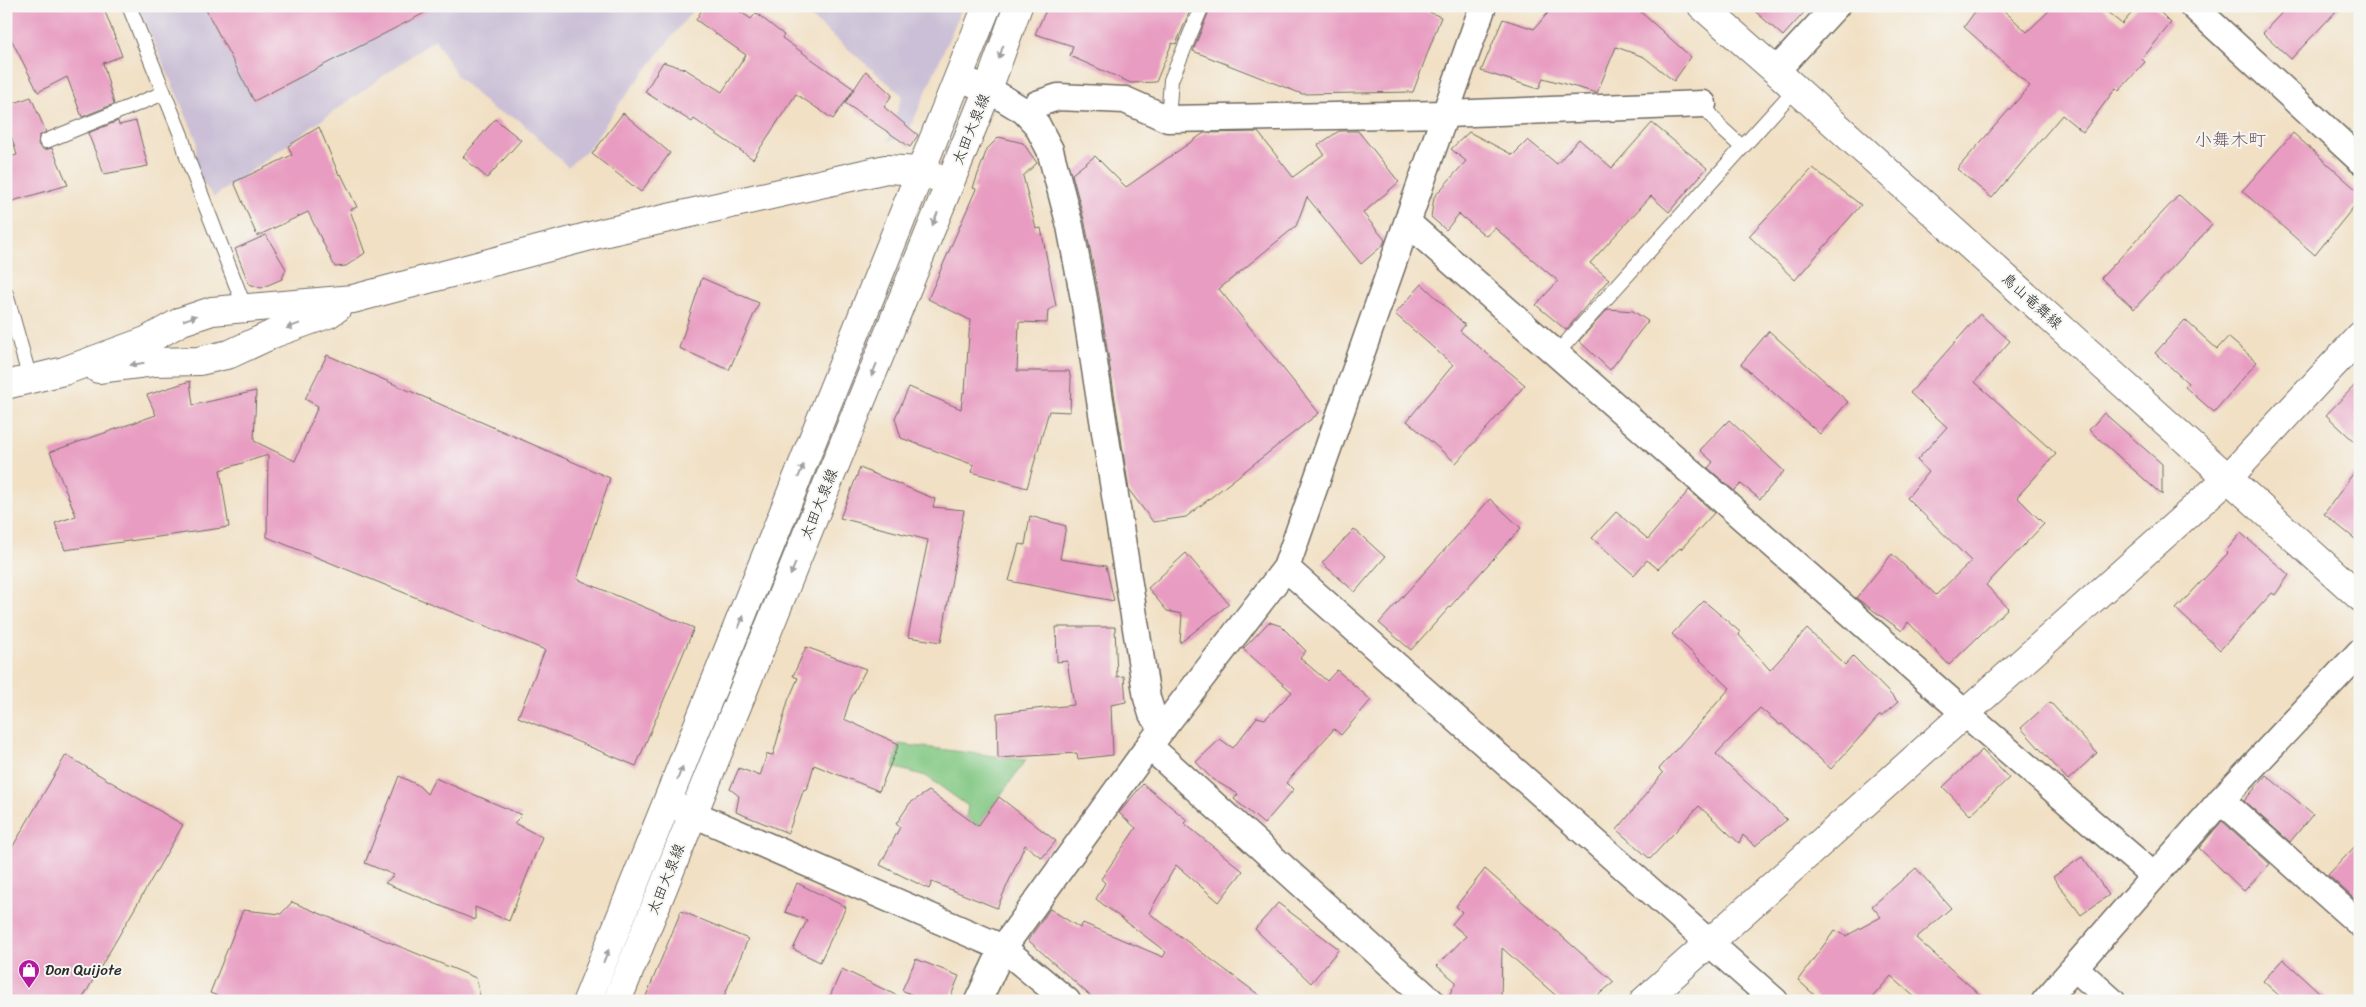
<svg xmlns="http://www.w3.org/2000/svg" width="2366" height="1007" font-family="Sriracha,'Klee One',sans-serif">
<style>
.industrial{fill:#cabfd6}
.green{fill:#81c782;stroke:#567956}
.building{fill:#e89cc1}
.lines{fill:none;stroke-linecap:round;stroke-linejoin:round}
.lane-casing{stroke:#706a61;stroke-width:16}
.street-casing{stroke:#706a61;stroke-width:29}
.secondary-casing{stroke:#706a61;stroke-width:30}
.lane{stroke:#fff;stroke-width:14}
.street{stroke:#fff;stroke-width:26}
.secondary{stroke:#fff;stroke-width:28}
.oneway{fill:#a0a0a0}
.labels{text-anchor:middle;dominant-baseline:central;stroke-width:4;stroke-linejoin:round;paint-order:stroke}
.street-label{font-size:15px;fill:#2b2b2b;stroke:#f6f6f2}
.poi-label{font-size:15px;fill:#2b2b2b;stroke:#f6f6f2;text-anchor:start}
.quarter-label{font-size:18px;fill:#6d5360;stroke:#f6f6f2}
</style>
<rect width="100%" height="100%" fill="#f6f6f2"/>
<filter id="ink" filterUnits="userSpaceOnUse"><feTurbulence type="fractalNoise" baseFrequency=".02" numOctaves="2"/><feDisplacementMap in="SourceGraphic" scale="10" xChannelSelector="R" yChannelSelector="G"/><feConvolveMatrix kernelMatrix="1 2 1 2 8 2 1 2 1" color-interpolation-filters="sRGB"/></filter>
<filter id="wash" filterUnits="userSpaceOnUse"><feTurbulence type="fractalNoise" baseFrequency=".0096" numOctaves="4" result="noise"/><feDisplacementMap in="SourceGraphic" scale="20" xChannelSelector="R" yChannelSelector="G"/><feGaussianBlur stdDeviation="1.12" result="paint"/><feColorMatrix in="noise" values="0 0 0 0 0 0 0 0 0 0 0 0 0 0 0 0 0 1.4 0 .05"/><feComposite in="paint" operator="in"/></filter>
<g filter="url(#wash)">
<rect width="100%" height="100%" fill="#f1e0c4"/>
<g class="industrial">
<path d="M138,6H696L620,103L588,149L568,167L518,119L493,110L457,76L435,39L214,197L204,184L195,163L197,142L195,136Z"/>
<path d="M798,6H963L906,138L888,141L902,95Z"/>
</g>
<path class="green" d="M899,744L1026,760L978,826L966,818L968,806L926,776L893,767Z"/>
<g id="blocks">
<g class="building">
<path d="M6,6H103L122,56L103,63L114,104L82,117L67,77L38,92L6,29Z"/>
<path d="M204,6H438L254,101Z"/>
<path d="M704,6H732L751,19L756,13L784,35L782,38L854,89L833,119L796,94L753,159L694,119L692,122L645,92L663,62L685,69L722,92L746,55L696,20Z"/>
<path d="M1048,6H1192L1176,44L1172,43L1156,82L1131,83L1070,56L1073,46L1035,34Z"/>
<path d="M1211,6H1415L1441,17L1413,92L1302,94L1193,51Z"/>
<path d="M1554,6H1634L1691,57L1674,81L1644,57L1616,47L1597,93L1543,78L1539,89L1481,71L1503,19L1534,29Z"/>
<path d="M1749,6H1810L1783,36Z"/>
<path d="M1979,6H1999L2027,32L2054,6H2100L2122,24L2138,6H2154L2171,23L2142,59L2145,62L2119,91L2116,88L2083,132L2062,115L1992,198L1957,169L2030,86L1964,27Z"/>
<path d="M2288,6H2341L2291,59L2263,33Z"/>
<path d="M866,71L892,95L884,107L918,135L910,147L845,103Z"/>
<path d="M31,97L46,132L39,136L38,145L44,150L52,148L68,185L9,202L6,158L17,155L6,119V106Z"/>
<path d="M623,113L670,153L641,192L592,154Z"/>
<path d="M495,119L521,140L487,178L463,157Z"/>
<path d="M118,121L119,125L136,121L148,166L104,174L88,133Z"/>
<path d="M1652,123L1707,168L1669,212L1651,196L1590,263L1609,279L1566,330L1536,305L1558,281L1495,228L1486,236L1459,214L1446,230L1431,217L1434,197L1466,161L1451,149L1469,132L1513,155L1528,140L1557,164L1579,139L1612,168Z"/>
<path d="M319,127L339,175L341,174L357,207L350,210L365,253L346,266L335,267L308,212L257,236L234,182L292,155L288,146Z"/>
<path d="M1339,131H1358L1399,182L1363,213L1385,240L1383,245L1361,264L1307,197L1296,226L1219,289L1319,413L1186,517L1153,522L1129,490L1099,296L1085,223L1072,174L1095,156L1126,187L1204,133L1258,132L1293,177L1324,154L1318,145Z"/>
<path d="M2293,133L2360,193V199L2315,255L2242,191Z"/>
<path d="M999,137L1023,143L1037,163L1023,176L1036,229L1041,228L1056,306L1048,310L1047,323L1019,322L1017,371H1069L1071,380L1070,412L1049,411L1027,488L972,472L974,465L901,438L895,418L909,387L961,409L963,392H965L970,320L928,299L976,189L973,188L987,149Z"/>
<path d="M1813,168L1861,205L1795,280L1749,236Z"/>
<path d="M2179,195L2212,225L2134,309L2101,278Z"/>
<path d="M266,235L286,269L282,279L261,288L249,284L235,249Z"/>
<path d="M702,278L759,303L729,370L679,348Z"/>
<path d="M1422,284L1465,325L1460,331L1525,385L1456,463L1407,421L1453,365L1395,314Z"/>
<path d="M1608,309L1633,311L1648,321L1610,370L1579,341Z"/>
<path d="M1980,314L2010,341L1975,382L2056,454L2017,497L2044,524L1986,585L2008,608L1949,665L1908,622L1902,631L1856,598L1892,554L1936,595L1971,561L1907,498L1928,472L1917,460L1947,427L1910,393Z"/>
<path d="M2185,320L2217,349L2228,337L2257,362L2214,412L2185,387L2188,383L2155,353Z"/>
<path d="M1769,331L1848,402L1820,434L1741,364Z"/>
<path d="M327,355L610,478L577,579L694,628L636,766L518,717L545,650L267,537L268,455L220,470L229,527L65,550L55,523L76,516L50,452L156,415L147,395L190,381L193,405L256,391L254,441L295,461L318,406L305,399Z"/>
<path d="M2360,380V447L2326,415Z"/>
<path d="M2104,413L2162,464V495L2089,430Z"/>
<path d="M1729,420L1784,471L1760,499L1741,484L1734,491L1708,468L1713,462L1700,450Z"/>
<path d="M2360,464V543L2324,514Z"/>
<path d="M860,468L935,499L933,507L964,510L941,642L908,637L928,540L840,518Z"/>
<path d="M1689,490L1714,513L1681,549L1680,548L1658,569L1647,560L1634,575L1592,538L1616,512L1648,539Z"/>
<path d="M1490,499L1521,528L1411,650L1379,623Z"/>
<path d="M1030,516L1066,526L1060,559L1106,566L1114,601L1009,581L1019,544L1025,545Z"/>
<path d="M1354,529L1385,557L1355,592L1322,563Z"/>
<path d="M2241,533L2289,575L2275,595L2272,593L2220,650L2176,609L2228,553L2226,551Z"/>
<path d="M1186,553L1229,604L1180,643L1182,614L1167,611L1148,588Z"/>
<path d="M1704,601L1740,632L1739,635L1770,670L1807,629L1845,665L1853,656L1898,702L1882,716H1879L1831,769L1782,724L1780,725L1760,708L1716,754L1787,820L1755,846L1743,835L1739,843L1699,806L1650,859L1617,830L1663,773L1659,769L1730,688L1672,634Z"/>
<path d="M1269,622L1281,626L1306,651L1300,658L1327,681L1337,670L1371,700L1341,735L1334,729L1286,783L1294,789L1264,824L1234,799L1238,794L1212,779L1196,762L1220,739L1233,748L1257,717L1265,719L1292,692L1243,649Z"/>
<path d="M1056,627H1115L1117,677L1124,676L1126,702L1111,705L1113,755L1078,759L1077,753L998,758L997,713L1074,705L1067,661L1057,662Z"/>
<path d="M806,647L866,669L850,700L844,719L899,744L879,791L814,765L807,790L804,789L788,833L736,812L739,796L730,789L739,768L760,776L767,754L773,755L788,701L798,678L793,676Z"/>
<path d="M2050,702L2097,753L2068,780L2021,728Z"/>
<path d="M1982,750L2009,778L1970,815L1943,787Z"/>
<path d="M66,755L183,825L81,1001H6V858Z"/>
<path d="M2266,775L2313,814L2290,842L2244,801Z"/>
<path d="M399,776L418,785L427,794L435,778L522,815L514,823L542,837L509,921L475,907V920L385,883L394,875L365,863Z"/>
<path d="M1143,784L1187,820L1184,823L1243,871L1219,902L1176,865L1149,913L1267,1001H1096L1028,940L1050,909L1080,928L1083,923L1163,957L1166,952L1096,899L1105,883L1101,879L1136,828L1119,813Z"/>
<path d="M929,791L978,826L999,797L1056,841L1042,858L1025,845L997,908L932,882L929,889L880,865L900,827L896,824L910,803Z"/>
<path d="M2222,821L2270,864L2244,891L2199,848Z"/>
<path d="M2360,841V904L2328,875Z"/>
<path d="M2082,857L2109,895L2081,915L2053,877Z"/>
<path d="M1916,868L1951,908L1916,938L1987,1001H1919L1891,976L1869,1001H1821L1798,980L1835,930L1846,936L1881,917L1872,906Z"/>
<path d="M1485,869L1614,982L1591,1001H1562L1502,948L1501,1001H1446L1456,982L1437,966L1466,936L1452,924L1462,912L1456,906Z"/>
<path d="M797,883L846,907L820,962L793,949L807,920L785,912Z"/>
<path d="M292,902L476,978L481,1001H230L210,993L243,910L281,914Z"/>
<path d="M1278,903L1339,949L1311,983L1255,929Z"/>
<path d="M681,911L748,939L722,1001H644Z"/>
<path d="M916,959L959,976L949,1001H924L902,990Z"/>
<path d="M2283,959L2329,1001H2285L2263,981Z"/>
<path d="M842,969L908,1001H828Z"/>
</g>
</g>
</g>
<g filter="url(#ink)">
<use href="#blocks" fill-opacity="0" stroke="#706a61" stroke-width="1"/>
<g class="lines">
<g class="lane-casing">
<g id="lane">
<path d="M129,6L181,135L188,160L245,308"/>
<path d="M1703,104L1720,127L1742,147"/>
<path d="M1168,119L1171,80L1202,6"/>
<path d="M46,141L164,93"/>
<path d="M6,294L30,379"/>
<path d="M1556,354L1796,88"/>
</g>
</g>
<g class="street-casing">
<g id="street">
<path d="M2193,6L2360,160"/>
<path d="M1776,71L1836,6"/>
<path d="M959,78L988,89L1024,111L1037,125L1050,150L1070,226L1084,299L1147,698L1152,714L1163,728"/>
<path d="M1028,114L1037,104L1058,97L1125,100L1168,119L1446,114L1703,104"/>
<path d="M1409,224L1945,696L2154,876"/>
<path d="M1286,568L1775,1001"/>
<path d="M1149,746L1431,1001"/>
<path d="M2221,800L2360,924"/>
<path d="M668,803L1003,948L1067,1001"/>
<path d="M2075,968L2112,1001"/>
<path d="M978,1001L1003,948L1149,746L1286,568L1483,6"/>
<path d="M2045,1001L2221,800L2360,652"/>
</g>
</g>
<g class="secondary-casing">
<g id="secondary">
<path d="M1702,6L1776,71L2360,597"/>
<path d="M98,369L154,362L199,361L230,354L275,333L328,314L337,308"/>
<path d="M6,385L64,371L146,341L182,321L212,311L353,299L602,233L886,169L920,171L936,177"/>
<path d="M587,1001L987,6"/>
<path d="M617,1001L988,89L1018,6"/>
<path d="M1644,1001L2228,478L2360,336"/>
</g>
</g>
<use href="#lane" class="lane"/>
<use href="#street" class="street"/>
<use href="#secondary" class="secondary"/>
</g>
<defs><path id="oneway-solid" d="M-6-.8H1V-3.2L6.5 0L1 3.2V.8H-6Z" transform="scale(1.25)"/></defs>
<g class="oneway">
<use href="#oneway-solid" transform="translate(1001 52) rotate(110)"/>
<use href="#oneway-solid" transform="translate(935 219) rotate(112)"/>
<use href="#oneway-solid" transform="translate(190 318) rotate(-19)"/>
<use href="#oneway-solid" transform="translate(293 326) rotate(160)"/>
<use href="#oneway-solid" transform="translate(137 364) rotate(171)"/>
<use href="#oneway-solid" transform="translate(874 370) rotate(112)"/>
<use href="#oneway-solid" transform="translate(801 471) rotate(-68)"/>
<use href="#oneway-solid" transform="translate(793 569) rotate(112)"/>
<use href="#oneway-solid" transform="translate(741 622) rotate(-68)"/>
<use href="#oneway-solid" transform="translate(680 773) rotate(-68)"/>
<use href="#oneway-solid" transform="translate(606 956) rotate(-68)"/>
</g>
</g>
<defs>
<g id="shop-pin" transform="scale(1.125)"><path d="M0 17L-7.5 6A9.5 9.5 0 1 1 7.5 6Z" fill="#b5179e" stroke="#f6f6f2"/><path d="M-5-2.5h2.3a2.7 3.5 0 0 1 5.4 0H5L5.5 6h-11ZM-1.5-2.5h3a1.5 2.3 0 0 0-3 0Z" fill="#fff"/></g>
</defs>
<g fill-rule="evenodd">
<use href="#shop-pin" x="29" y="970"/>
</g>
<g class="labels">
<g class="street-label">
<text transform="translate(971 129) rotate(-68)">太田大泉線</text>
<text transform="translate(2032 301) rotate(42)">鳥山竜舞線</text>
<text transform="translate(819 504) rotate(-68)">太田大泉線</text>
<text transform="translate(666 879) rotate(-68)">太田大泉線</text>
</g>
<g class="poi-label">
<text x="45" y="970">Don Quijote</text>
</g>
<g class="quarter-label">
<text x="2230" y="140">小舞木町</text>
</g>
</g>
<rect width="2366" height="1007" fill="none" stroke="#f6f6f2" stroke-width="25"/>
</svg>
